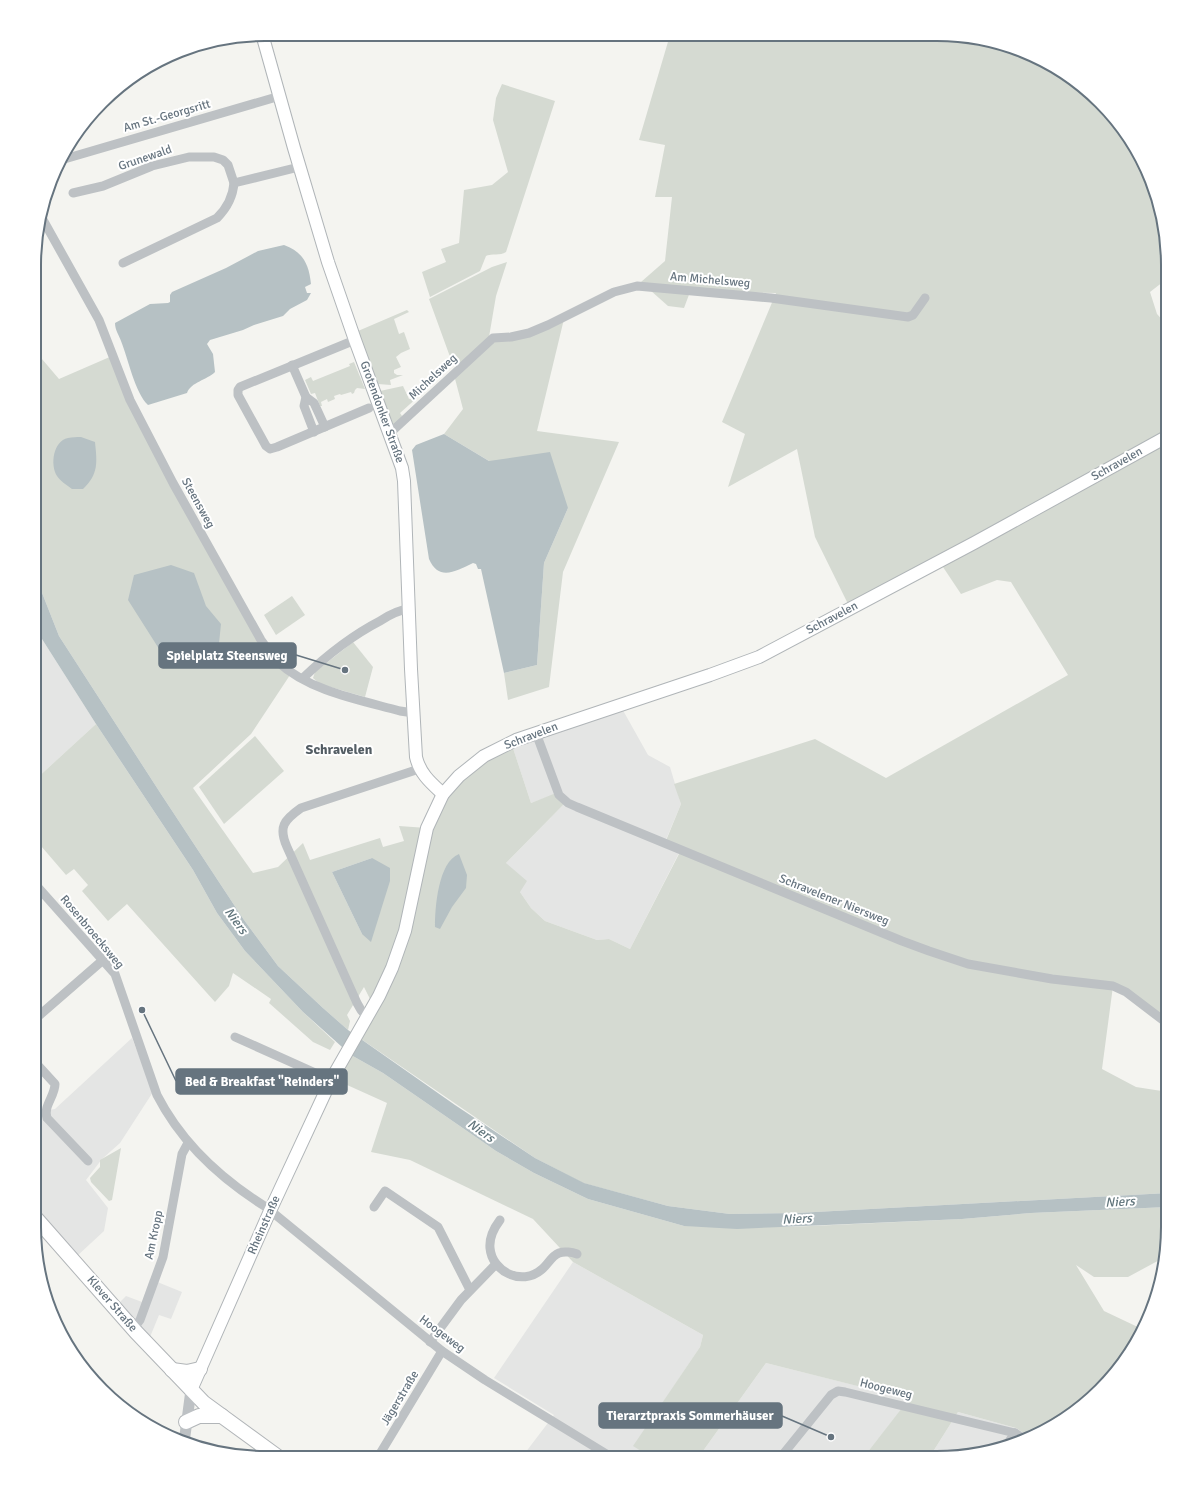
<svg xmlns="http://www.w3.org/2000/svg" width="1202" height="1492" font-family="Signika,sans-serif">
<style>
.built{fill:#e4e5e4}
.green{fill:#d5dad2;fill-rule:evenodd}
.water{fill:#b6c1c4}
.lines{fill:none;stroke-linecap:round;stroke-linejoin:round}
.secondary-casing{stroke:#b0b5b8;stroke-width:14}
.primary-casing{stroke:#b1b5b8;stroke-width:16}
.minor{stroke:#bdc1c4;stroke-width:9}
.tertiary{stroke:#bdc1c4;stroke-width:11}
.secondary{stroke:#fff;stroke-width:12}
.primary{stroke:#fff;stroke-width:14}
.labels{text-anchor:middle;dominant-baseline:central;stroke-width:4;stroke-linejoin:round;paint-order:stroke}
.street-label{font-size:12px;fill:#66747f;stroke:#fff}
.water-label{font-size:13px;font-style:italic;fill:#61757c;stroke:#fff}
.quarter-label{font-size:14px;font-weight:bold;fill:#535d64;stroke:#fff}
.rim{fill:none;stroke:#66747f;stroke-width:2}
.leader{fill:none;stroke:#66747f;stroke-width:1.5}
.callout-dot{fill:#66747f;stroke:#fff;stroke-width:1.5}
.callout{fill:#66747f;stroke:#66747f;stroke-width:1.5}
.callout-label{font-size:13px;text-anchor:middle;font-weight:bold;fill:#fff}
</style>
<rect width="100%" height="100%" fill="#f4f4f0"/>
<g class="built">
<path d="M35,625L42,639L96,724L35,780Z"/>
<path d="M620,705L648,755L670,767L681,804L665,842L681,849L630,949L609,939L597,940L545,921L531,908L520,892L506,863L568,800L561,792L531,803L511,742Z"/>
<path d="M132,1038L153,1092L120,1143L102,1159L86,1180L108,1208L104,1231L77,1256L34,1205V1110L37,1112L55,1109Z"/>
<path d="M573,1262L703,1335L700,1347L634,1446L652,1458L522,1457L554,1415L494,1378Z"/>
<path d="M150,1279L182,1292L171,1319L159,1315L150,1337L119,1303L126,1296L142,1302Z"/>
<path d="M766,1363L910,1399L863,1458H698Z"/>
<path d="M958,1412L1016,1428L1030,1437L997,1450L952,1458H929Z"/>
</g>
<g class="green">
<path d="M670,35L967,36L1025,52L1066,73L1111,113L1137,150L1160,205L1168,265V278L1150,292L1157,314L1168,326V1024L1113,986L1102,1069L1136,1087L1168,1092V1193L797,1213L730,1214L668,1206L583,1183L535,1158L361,1039L371,1001L364,987L347,1015L350,1021L348,1030L323,1008L278,966L244,920L161,794L59,636L35,575L36,352L59,379L112,356L130,400L261,640L292,672L251,734L193,788L253,873L278,867L303,843L310,860L380,838L383,847L404,841L399,826L427,828L431,832C436,822 440,810 446,801C463,776 487,760 511,742L531,803L561,791L568,800L506,863L527,881L520,892L531,908L545,921L597,940L609,939L630,949L681,850L665,843L681,804L674,784L815,739L886,778L1068,675L1011,582L997,580L961,594L939,561L850,608L815,537L797,449L728,487L745,434L722,422L776,293L690,292L684,308L668,306L641,282L665,261L672,197H655L665,145L639,140ZM372,858L362,934L332,872Z"/>
<path d="M502,84L555,101L506,252C500,256 492,253 486,256L480,271L430,297L422,272L446,262L441,249L459,243L464,190L492,185L508,172L493,120L496,98Z"/>
<path d="M507,262L496,296L489,337L509,341L564,319L537,431L619,442L563,572L549,687L508,700L504,673L537,665L544,563L568,508L444,434L463,409L454,375L459,370L456,366L453,365L429,299L492,267Z"/>
<path d="M407,310L409,312L394,319L399,334L404,332L410,349L401,353L396,357L401,367L394,370V373L397,375H403L390,380L391,385L378,384L358,331Z"/>
<path d="M354,362L365,389L357,388L355,390L354,393L352,394L351,392L341,395L340,394L334,396L335,399L328,402L327,399L321,402L322,406H320L315,393L311,394L305,380L311,377L313,381L350,366L349,364Z"/>
<path d="M403,386L409,399L419,396L400,413L402,416L396,424H393L380,391Z"/>
<path d="M292,596L305,615L276,635L264,615Z"/>
<path d="M353,642L373,667L365,697L320,684L313,678L315,672Z"/>
<path d="M96,724L193,870L217,913L245,951L303,1012L335,1042L330,1050L313,1042L269,1003L271,999L233,973L229,986L215,1002L127,904L108,921L82,891L88,885L74,869L66,875L35,839V826L40,821L35,815V780Z"/>
<path d="M255,736L284,771L224,824L199,787Z"/>
<path d="M351,1055L383,1073L496,1151L534,1173L588,1199L684,1226L790,1227L962,1219L1031,1213L1168,1207L1167,1242L1165,1257L1128,1277H1094L1076,1265L1104,1311L1142,1329L1129,1355L1100,1391L1052,1427L1030,1437L1016,1428L958,1412L929,1458H863L909,1399L766,1363L698,1458H652L633,1446L700,1347L703,1335L573,1262L533,1219L410,1160L371,1152L387,1103L336,1080Z"/>
<path d="M121,1148L112,1200L109,1201L91,1182L90,1178L100,1167V1160Z"/>
</g>
<g class="water">
<path d="M284,245C303,252 309,264 311,284L305,287L307,293H311L307,300L290,309L283,316L254,325L243,330L210,340L207,344L213,354L215,372C207,380 191,382 187,393L148,405C135,393 128,358 121,341C119,335 115,330 115,323L150,304L168,303L170,302V295L172,292L226,268L258,251Z"/>
<path d="M444,434L489,461L550,452L568,508L544,563L537,665L504,673L481,569H478L476,564L473,563C456,571 439,582 429,559L412,450L416,445Z"/>
<path d="M81,437L95,442C97,462 99,474 83,489H72C67,485 60,481 57,476C50,465 53,441 68,438C72,437 77,437 81,437Z"/>
<path d="M171,565L194,573L206,606L221,624L218,653L195,661L161,652L128,600L134,575Z"/>
<path d="M35,575L59,636L161,794L244,920L278,966L323,1008L348,1030L455,1105L535,1158L584,1183L668,1206L730,1214L797,1213L1168,1193V1207L1031,1213L962,1219L781,1227L737,1229L684,1226L588,1199L534,1173L496,1151L383,1073L351,1055L303,1012L245,951L217,913L193,870L96,724L42,639L35,625Z"/>
<path d="M459,854L467,875L466,888L452,907L440,929L435,927C435,908 438,862 459,854Z"/>
<path d="M372,858L390,868V881L371,942L362,934L332,872Z"/>
</g>
<g class="lines">
<g class="secondary-casing">
<g id="secondary">
<path d="M262,34L294,148L328,262L355,340L402,468L404,481L411,669L416,757C420,774 431,783 443,794"/>
<path d="M191,1390L270,1211L331,1080L379,996L392,968L405,931L427,828L443,794L459,776L484,756L516,740L710,675L759,657L974,543L1168,436"/>
</g>
</g>
<g class="primary-casing">
<g id="primary">
<path d="M34,1216L136,1332L204,1403L278,1457"/>
<path d="M172,1370L187,1372L200,1369"/>
<path d="M186,1422L199,1416H222"/>
</g>
</g>
<g class="minor">
<path d="M61,160L280,96"/>
<path d="M73,193L103,186L152,166L189,157H214L223,160L228,165L234,183L299,167"/>
<path d="M42,218L99,320L130,400L173,483L261,640C266,647 272,655 278,662C309,691 360,700 400,711L414,713"/>
<path d="M123,263L217,218C226,209 233,196 234,183"/>
<path d="M355,340L240,387L238,390V395L266,446L270,449L277,447L369,408"/>
<path d="M292,365L306,397L304,406L314,432"/>
<path d="M306,397L314,403L325,427"/>
<path d="M389,434L493,338L511,337L529,333L548,325L614,292L637,286L771,298L908,317L913,315L925,298"/>
<path d="M303,678C326,656 351,636 380,621C389,615 398,610 409,609"/>
<path d="M536,733L559,795L568,803L577,807L902,941L929,951L968,964L1052,979L1113,986L1126,992L1168,1024"/>
<path d="M35,884L115,974L157,1095C181,1142 221,1179 266,1207L442,1351L485,1380L613,1458"/>
<path d="M367,1017L361,1010L357,1003L287,847C278,827 284,820 301,808L419,769"/>
<path d="M34,1020L103,960"/>
<path d="M235,1037L331,1080"/>
<path d="M34,1061L55,1084C55,1096 43,1106 47,1118L88,1161"/>
<path d="M374,1207L385,1191L438,1227L470,1290"/>
<path d="M500,1220C494,1228 489,1237 490,1248C492,1272 522,1286 541,1270C548,1265 551,1256 559,1253C564,1251 572,1252 577,1254"/>
<path d="M133,1329L140,1320L163,1257L182,1154L188,1143"/>
<path d="M430,1342L461,1300L496,1264"/>
<path d="M1005,1447L1015,1433L1024,1439"/>
<path d="M378,1457L442,1351"/>
<path d="M780,1458L831,1395L838,1391L845,1392L1015,1433"/>
</g>
<path class="tertiary" d="M184,1443L191,1390"/>
<use href="#secondary" class="secondary"/>
<use href="#primary" class="primary"/>
</g>
<g class="labels">
<g class="street-label">
<text transform="translate(167 116) rotate(-16)">Am St.-Georgsritt</text>
<text transform="translate(145 158) rotate(-19)">Grunewald</text>
<text transform="translate(710 280) rotate(5)">Am Michelsweg</text>
<text transform="translate(433 377) rotate(-43)">Michelsweg</text>
<text transform="translate(382 412) rotate(70)">Grotendonker Straße</text>
<text transform="translate(1117 464) rotate(-29)">Schravelen</text>
<text transform="translate(198 503) rotate(61)">Steensweg</text>
<text transform="translate(832 618) rotate(-28)">Schravelen</text>
<text transform="translate(531 736) rotate(-21)">Schravelen</text>
<text transform="translate(834 900) rotate(22)">Schravelener Niersweg</text>
<text transform="translate(92 932) rotate(50)">Rosenbroecksweg</text>
<text transform="translate(264 1225) rotate(-66)">Rheinstraße</text>
<text transform="translate(154 1235) rotate(-78)">Am Kropp</text>
<text transform="translate(112 1304) rotate(49)">Klever Straße</text>
<text transform="translate(442 1334) rotate(37)">Hoogeweg</text>
<text transform="translate(886 1389) rotate(14)">Hoogeweg</text>
<text transform="translate(400 1398) rotate(-59)">Jägerstraße</text>
</g>
<g class="water-label">
<text transform="translate(236 921) rotate(54)">Niers</text>
<text transform="translate(481 1131) rotate(35)">Niers</text>
<text transform="translate(1120 1202) rotate(-3)">Niers</text>
<text transform="translate(797 1219) rotate(-3)">Niers</text>
</g>
<g class="quarter-label">
<text x="339" y="749">Schravelen</text>
</g>
</g>
<path d="M0 0H1202V1492H0ZM265 41H937A224 224 0 0 1 1161 265V1227A224 224 0 0 1 937 1451H265A224 224 0 0 1 41 1227V265A224 224 0 0 1 265 41Z" fill="#fff" fill-rule="evenodd"/>
<path class="rim" d="M265 41H937A224 224 0 0 1 1161 265V1227A224 224 0 0 1 937 1451H265A224 224 0 0 1 41 1227V265A224 224 0 0 1 265 41Z"/>
<path class="leader" d="M345 670L296 655M142 1010L176 1081M831 1437L782 1416"/>
<g class="callout-dot">
<circle cx="345" cy="670" r="4"/>
<circle cx="142" cy="1010" r="4"/>
<circle cx="831" cy="1437" r="4"/>
</g>
<g class="callout">
<rect x="159" y="643" width="137" height="25" rx="4"/>
<rect x="176" y="1069" width="171" height="25" rx="4"/>
<rect x="599" y="1403" width="183" height="25" rx="4"/>
</g>
<g class="callout-label">
<text x="227" y="660">Spielplatz Steensweg</text>
<text x="262" y="1086">Bed &amp; Breakfast "Reinders"</text>
<text x="690" y="1420">Tierarztpraxis Sommerhäuser</text>
</g>
</svg>
